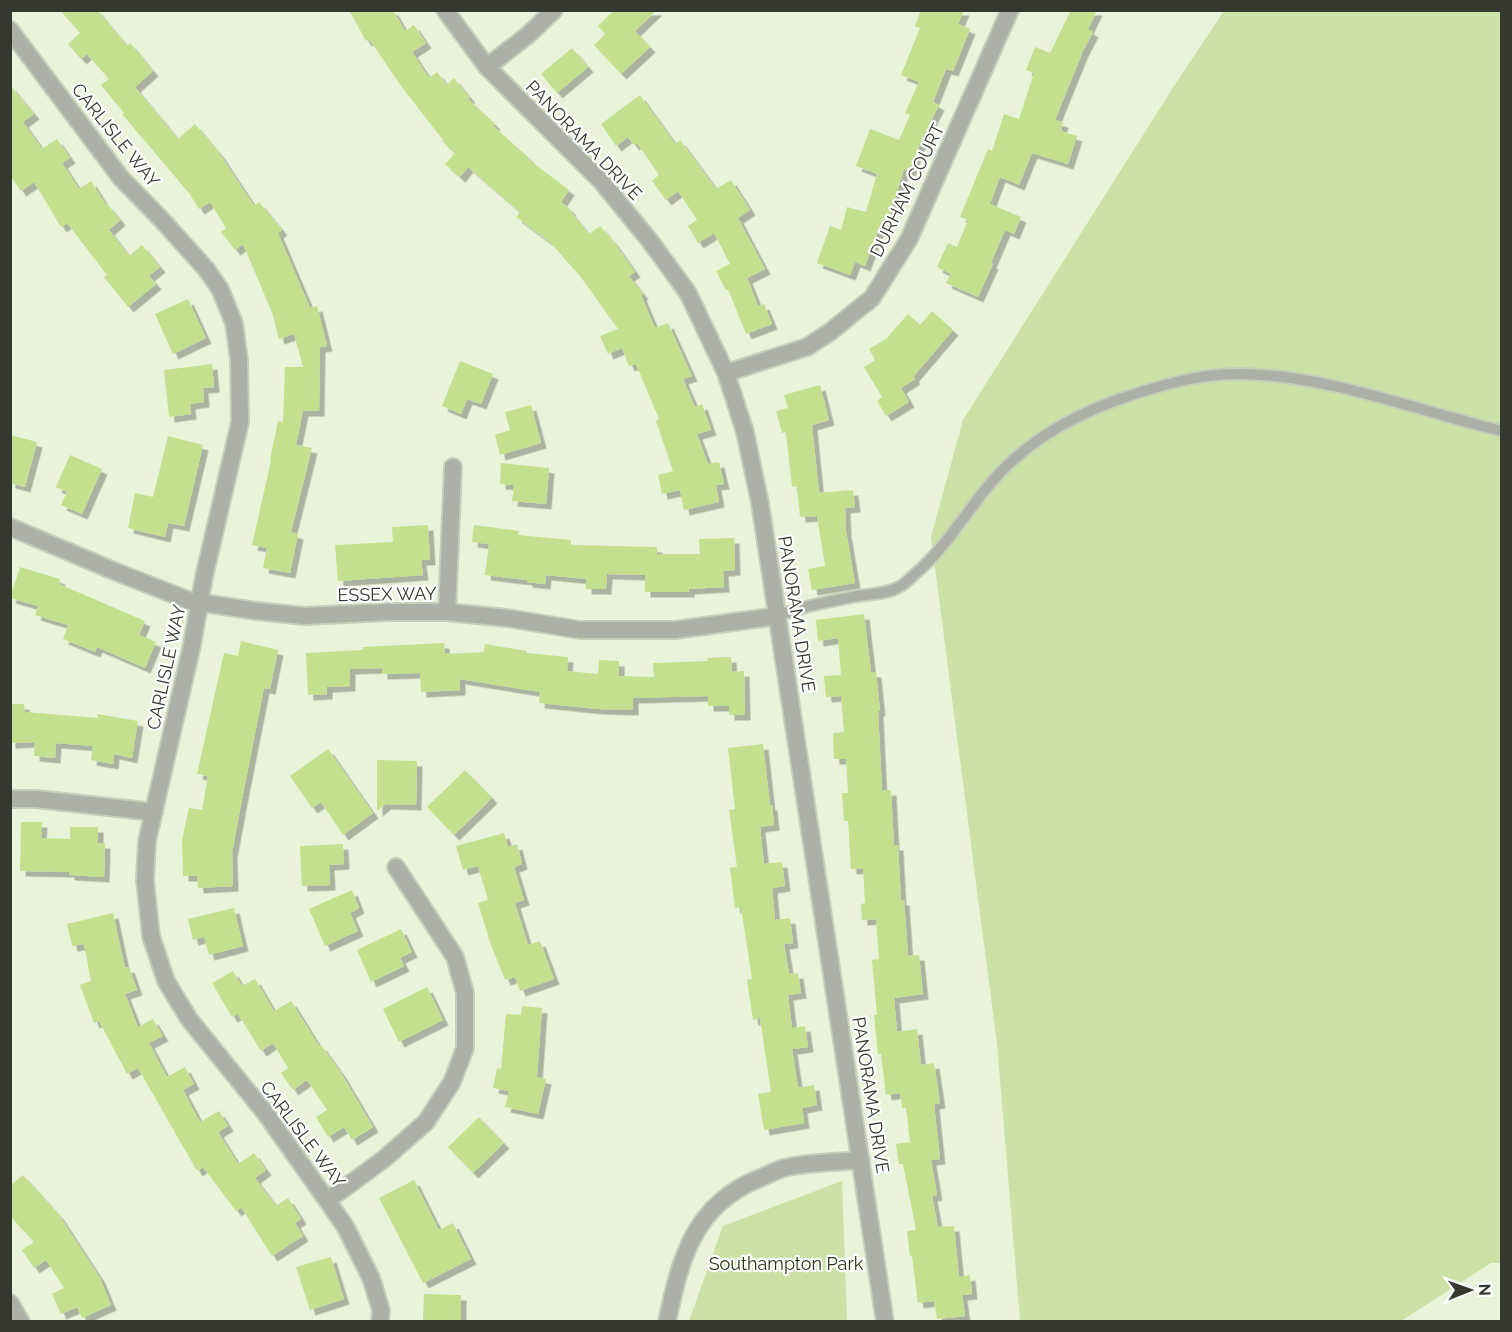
<svg xmlns="http://www.w3.org/2000/svg" width="1512" height="1332" font-family="Raleway,sans-serif">
<style>
.green{fill:#cbe1a5}
.building{fill:#c3e08f;filter:url(#shadow)}
.lines{fill:none;stroke-linecap:round;stroke-linejoin:round}
.service-casing{stroke:#c5ceb8;stroke-width:14}
.minor-casing{stroke:#c5ceb8;stroke-width:20}
.tertiary-casing{stroke:#c5ceb8;stroke-width:20}
.service{stroke:#acb0a6;stroke-width:10}
.minor{stroke:#acb0a6;stroke-width:16}
.tertiary{stroke:#acb0a6;stroke-width:16}
.labels{text-anchor:middle;dominant-baseline:central;stroke-width:4.5;stroke-linejoin:round;paint-order:stroke}
.street-label{font-size:18px;fill:#35382f;stroke:#fff}
.park-label{font-size:18px;fill:#2a3513;stroke:#fff}
</style>
<defs>
<filter id="shadow"><feDropShadow dx="5.5" dy="5.5" stdDeviation="0" flood-color="#0004"/></filter>
</defs>
<rect width="100%" height="100%" fill="#e9f3da"/>
<g class="green">
<path d="M1224,11H1501V1263H1491L1401,1321H1020L997,1044L931,537L963,420L1174,86Z"/>
<path d="M842,1181L847,1321H689L723,1226Z"/>
</g>
<g class="building">
<path d="M60,10H97L127,46L130,43L153,71L135,87L178,139L195,124L219,153L254,206L259,202L282,230L278,233L310,308L317,306L327,346L320,347L319,411H303L296,445L312,448L291,532L298,534L290,573L263,568L267,548L252,545L271,461L270,460L278,421L283,422L285,367H303L294,334L279,339L273,315L243,244L235,250L221,232L226,228L210,202L199,209L189,193L122,114L124,113L101,85L109,79L87,54L81,59L68,44L80,33Z"/>
<path d="M349,10H393L405,31L414,25L426,43L412,52L429,78L437,72L447,85L454,78L470,98L468,99L495,124L493,126L529,158L528,159L569,190L561,202L571,210L570,211L589,234L600,226L613,241L635,272L629,276L643,294L641,295L655,328L668,323L692,376L683,379L695,407L702,404L711,430L697,434L708,464L719,462L724,484L716,485L719,502L684,510L680,490L662,494L658,475L673,471L656,421L659,419L636,364L629,366L622,348L608,354L600,336L618,329L580,276L550,242L516,217L520,212L468,167L460,177L445,164L455,153L442,141L443,140L401,86L369,39L366,41Z"/>
<path d="M614,10H657L635,31L650,47L621,74L594,45L605,34L598,26Z"/>
<path d="M921,10H964L958,24L970,29L953,71L946,69L933,102L939,105L921,141L910,171L904,169L885,233L878,231L865,266L855,262L850,275L817,263L830,226L841,230L847,207L866,212L877,174L856,166L870,129L899,140L910,115L905,113L919,82L901,75L920,28L915,26Z"/>
<path d="M1071,10H1097L1088,29L1093,32L1083,51L1055,120L1063,122L1061,131L1077,136L1068,164L1032,153L1019,185L1000,177L990,204L1021,217L1014,234L1005,230L991,263L993,264L978,297L946,283L951,274L937,267L948,243L957,247L968,220L960,217L988,149L992,151L1004,114L1019,119L1034,73L1026,70L1035,47L1050,53Z"/>
<path d="M572,48L588,67L557,93L541,74Z"/>
<path d="M10,85L34,114L23,122L42,149L57,139L70,158L62,163L79,189L91,181L106,205L107,204L120,220L109,230L129,256L142,245L160,267L149,276L156,284L128,307L104,277L107,275L67,223L61,227L34,182L21,191L10,175Z"/>
<path d="M640,95L675,144L680,140L716,189L731,180L750,210L738,218L765,269L747,278L758,306L764,304L772,324L746,334L728,289L726,290L716,271L730,264L714,233L698,243L688,226L697,220L678,191L666,200L652,181L659,175L637,143L634,145L628,137L616,146L601,124Z"/>
<path d="M188,299L206,338L173,354L155,314Z"/>
<path d="M932,311L953,330L913,377L915,379L901,388L909,402L886,416L877,401L882,397L864,367L875,360L869,349L886,339L908,314L920,325Z"/>
<path d="M460,361L493,374L481,404L467,399L461,414L442,406Z"/>
<path d="M212,364L214,387L203,388L204,402L190,404L191,414L169,417L164,370Z"/>
<path d="M820,385L829,420L812,425L819,493L853,490L855,507L845,508L846,531L855,583L812,590L808,569L825,566L817,516L800,517L797,486L792,487L786,432L782,433L776,411L788,408L784,395Z"/>
<path d="M531,405L541,443L500,455L495,435L510,430L505,412Z"/>
<path d="M10,435L37,442L25,487L10,483Z"/>
<path d="M168,436L203,445L184,526L168,523L165,537L128,528L135,493L153,497Z"/>
<path d="M70,455L102,469L82,514L61,505L67,492L56,487Z"/>
<path d="M501,463L549,468L546,504L512,501L514,485L500,484Z"/>
<path d="M428,525L430,560H421L423,575L338,581L335,545L393,542L392,527Z"/>
<path d="M474,525L519,531L518,535L571,540V545L657,547V554H700L699,539L734,538L735,570L723,571L724,587L689,589V592H645V575L607,574L606,589H586V579L546,575L545,584L527,582V580L485,575L489,544L472,542Z"/>
<path d="M20,567L60,579L59,584L145,621L139,635L156,642L145,668L97,647L95,652L63,639L68,625L35,615L38,606L10,598Z"/>
<path d="M864,614L871,672H876L880,711H878L882,791L891,790L894,845H898L901,900H904L908,956L919,955L923,994L894,998L897,1032L917,1029L921,1065L934,1063L940,1103L934,1104L940,1159L931,1160L937,1195L932,1196L938,1227L954,1226L959,1277L970,1275L972,1294L962,1295L965,1316L937,1319L934,1301L918,1303L912,1256H910L907,1231L916,1230L903,1164H899L896,1144L910,1142L906,1108H902L900,1093L886,1095L881,1054H878L874,1015H877L872,960L879,959L876,919L862,920L861,904L865,903L863,868L851,869L848,821H844L842,793H848L846,759H834L833,733L844,732L841,696L826,697L824,676L841,675L838,638L818,641L816,620Z"/>
<path d="M241,641L278,650L270,689L264,688L242,799L232,853L233,886L198,888L197,876H183L182,840L189,808L202,810L208,776L197,774L224,653L238,656Z"/>
<path d="M444,643L445,654L484,652L485,644L527,651V653L568,657L567,671L598,674L599,660L619,661V676L654,677L653,663L708,661L707,658L731,657L732,672L744,671L745,715H729V706H708V696L633,698V710L598,709L539,703L540,692L460,679V690L421,692L420,673L382,674V668L350,669V686L327,687V694L308,695L306,653L363,650V647Z"/>
<path d="M10,704H24L25,712L98,718V714L138,721L132,758L114,754L113,764L91,760L93,746L56,743L55,758L34,756L35,742L10,743Z"/>
<path d="M763,744L770,805H772L774,825L760,827L764,864L782,862L785,886L772,888L775,920L790,918L793,943L784,944L789,974L798,973L801,993L788,995L792,1028L805,1026L808,1047L792,1049L798,1088L814,1085L817,1105L802,1108L804,1123L764,1130L758,1094L771,1092L760,1018L753,1020L747,980L752,979L741,907L735,908L730,868L737,867L729,810L735,809L728,748Z"/>
<path d="M328,749L373,813L343,835L321,802L312,808L290,776Z"/>
<path d="M377,760L417,761L416,805L386,804L377,811Z"/>
<path d="M465,770L492,798L454,835L427,807Z"/>
<path d="M21,822H42L41,838L70,839V827H98V843H105L104,877L69,875V872L20,871Z"/>
<path d="M504,833L508,847L517,844L522,864L514,867L524,900L515,903L528,945L540,941L554,979L520,991L515,977L505,980L491,945L478,903L488,900L478,866L463,870L456,846Z"/>
<path d="M343,844L344,864L329,865L330,885L302,886L300,846Z"/>
<path d="M352,890L359,908L350,913L358,931L325,946L309,909Z"/>
<path d="M234,908L243,946L209,955L204,937L193,940L188,919Z"/>
<path d="M113,913L125,968L129,967L137,990L125,994L138,1027L153,1019L163,1036L149,1043L167,1077L185,1067L194,1084L183,1090L200,1122L219,1111L228,1126L218,1132L238,1164L254,1153L266,1170L255,1178L276,1206L288,1198L301,1219L295,1223L303,1236L272,1256L241,1207L236,1211L203,1167L197,1171L138,1068L127,1074L99,1021L94,1023L80,985L91,981L84,944L72,946L67,924Z"/>
<path d="M401,929L412,952L400,958L404,966L371,982L357,950Z"/>
<path d="M233,971L242,986L255,979L274,1011L291,1001L319,1046L321,1045L341,1073L373,1127L352,1140L344,1127L328,1137L316,1117L327,1110L307,1080L293,1090L281,1073L288,1068L273,1043L261,1051L238,1014L232,1017L212,983Z"/>
<path d="M427,987L443,1020L399,1042L383,1009Z"/>
<path d="M522,1006L542,1008L537,1077L546,1079L538,1114L505,1107L509,1091L493,1088L497,1068L501,1069L506,1014L521,1015Z"/>
<path d="M479,1117L504,1143L473,1173L448,1147Z"/>
<path d="M23,1175L59,1215L100,1278L111,1305L82,1318L77,1307L61,1314L52,1294L64,1288L46,1260L34,1268L22,1250L34,1242L10,1216V1186Z"/>
<path d="M414,1180L439,1230L453,1223L471,1259L423,1283L379,1198Z"/>
<path d="M331,1257L344,1299L310,1310L296,1267Z"/>
<path d="M424,1294L461,1295V1322H423Z"/>
</g>
<g class="lines">
<g class="service-casing">
<path id="service" d="M778,616C804,606 831,601 857,596C870,594 886,594 897,588C904,585 910,579 915,574C953,542 975,494 1012,461C1045,431 1084,411 1126,397C1161,385 1199,374 1236,374C1327,374 1414,410 1502,431"/>
</g>
<g class="minor-casing">
<g id="minor">
<path d="M10,30L121,178L161,219L206,269L220,289L234,323L239,360L240,422L204,577L192,645L147,841L145,880L151,936L166,981L189,1019L266,1114L345,1226L371,1278L381,1310L380,1322"/>
<path d="M487,67L528,35L554,10"/>
<path d="M726,373L807,347L830,332L872,298L909,239L1010,10"/>
<path d="M10,527L114,571L190,601L257,611L304,616L388,612H447L507,618L580,630H675L778,616"/>
<path d="M447,612L453,467"/>
<path d="M10,799H36L154,812"/>
<path d="M328,1200L384,1159L426,1122L452,1082L465,1048V993L455,957L396,867"/>
</g>
</g>
<g class="tertiary-casing">
<g id="tertiary">
<path d="M445,10L487,67L601,181L650,241L688,293L726,373L745,432L760,503L885,1322"/>
<path d="M10,1303L21,1322"/>
<path d="M667,1322C680,1259 694,1205 758,1179C768,1175 778,1169 788,1167C812,1162 837,1162 861,1160"/>
</g>
</g>
<use href="#service" class="service"/>
<use href="#minor" class="minor"/>
<use href="#tertiary" class="tertiary"/>
</g>
<g class="labels">
<g class="street-label">
<text transform="translate(116 135) rotate(51)">CARLISLE WAY</text>
<text transform="translate(584 140) rotate(46)">PANORAMA DRIVE</text>
<text transform="translate(907 190) rotate(-64)">DURHAM COURT</text>
<text transform="translate(387 594) rotate(-1)">ESSEX WAY</text>
<text transform="translate(797 614) rotate(81)">PANORAMA DRIVE</text>
<text transform="translate(166 667) rotate(-78)">CARLISLE WAY</text>
<text transform="translate(871 1095) rotate(81)">PANORAMA DRIVE</text>
<text transform="translate(303 1134) rotate(53)">CARLISLE WAY</text>
</g>
<g class="park-label">
<text x="786" y="1263">Southampton Park</text>
</g>
</g>
<rect width="1512" height="1332" fill="none" stroke="#35382f" stroke-width="24"/>
<g transform="translate(1470 1290) rotate(89)" stroke="#ffffff" stroke-width="4.5" paint-order="stroke">
<path d="M0-4.5L10 22L0 15L-10 22Z" fill="#35382f"/>
<text y="-9" font-size="16" font-weight="bold" text-anchor="middle" fill="#35382f">N</text>
</g>
</svg>
